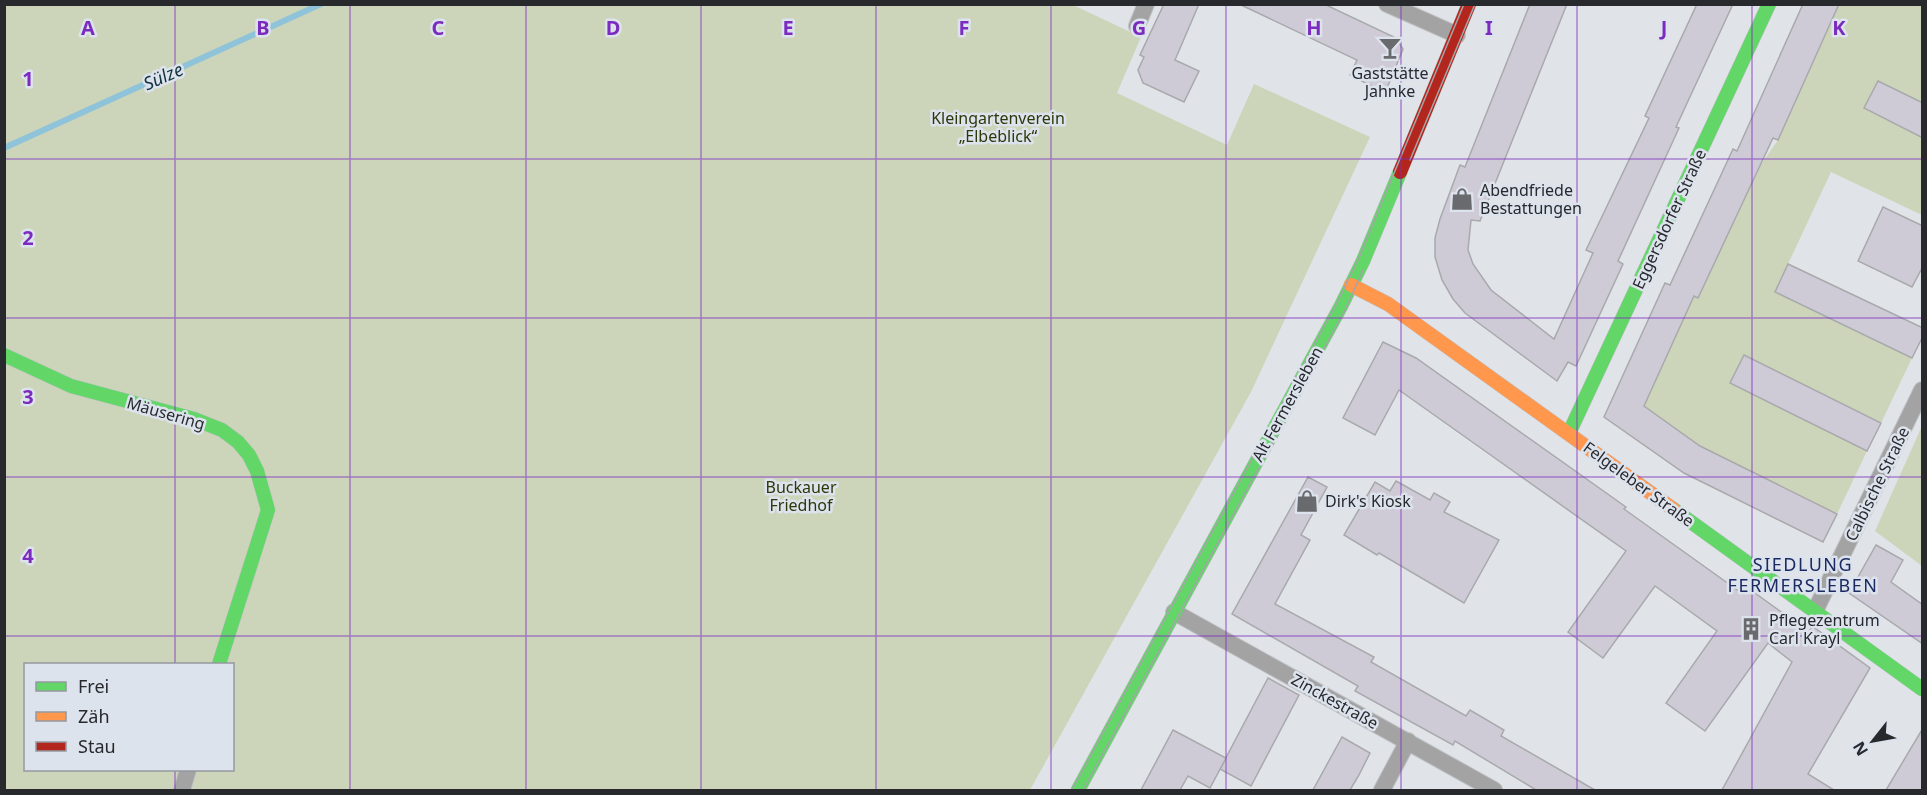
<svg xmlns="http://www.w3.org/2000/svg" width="1927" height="795" font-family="'Noto Sans',sans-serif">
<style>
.green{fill:#ccd5ba;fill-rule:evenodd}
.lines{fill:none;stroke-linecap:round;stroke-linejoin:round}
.stream{stroke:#8fc3d9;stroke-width:6}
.building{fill:#cfcbd6;stroke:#a8a9ac;stroke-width:1.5}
.street-casing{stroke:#c0c2c6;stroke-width:18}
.fast-casing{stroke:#c0c2c6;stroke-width:15}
.slow-casing{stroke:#c0c2c6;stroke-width:15}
.jam-casing{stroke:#c0c2c6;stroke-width:15}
.street{stroke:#a3a3a4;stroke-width:16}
.fast{stroke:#63d668;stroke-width:14}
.slow{stroke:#ff974d;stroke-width:14}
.jam{stroke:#b3261e;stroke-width:14}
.tram{stroke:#a4a6a7;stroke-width:1.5}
.grid{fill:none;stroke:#7b2cbf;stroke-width:1.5;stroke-opacity:0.55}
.labels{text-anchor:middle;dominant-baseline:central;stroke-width:5;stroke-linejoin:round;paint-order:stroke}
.poi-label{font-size:16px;fill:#27292d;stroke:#dde3ec;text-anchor:start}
.park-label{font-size:16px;fill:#2d3708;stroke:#dde3ec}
.street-label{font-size:16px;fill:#27292d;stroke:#dde3ec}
.water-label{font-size:18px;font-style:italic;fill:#0f323e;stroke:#dde3ec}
.neighbourhood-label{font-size:18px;letter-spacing:1.5px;fill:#1b2a62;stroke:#dde3ec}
.grid-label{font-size:20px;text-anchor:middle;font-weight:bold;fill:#7b2cbf;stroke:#dde3ec;stroke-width:5;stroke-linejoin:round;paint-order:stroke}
</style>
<rect width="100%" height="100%" fill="#e0e4e8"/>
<g class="green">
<path d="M4,5H1073L1141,37L1117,93L1227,145L1254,84L1370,137L1251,392L1030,790H5ZM26,664H232V770H26Z"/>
<path d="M1839,5H1922V103L1878,81L1864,108L1922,138V215L1831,172L1775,292L1912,358L1881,423L1745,355L1867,451L1837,514L1700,446L1644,406L1694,296L1698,298L1762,163L1778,140Z"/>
<path d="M1922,426V566L1875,531Z"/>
</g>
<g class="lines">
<path class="stream" d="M4,148L321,4"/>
</g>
<g class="building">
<path d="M1164,4H1199L1175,60L1199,71L1184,102L1143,83L1138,70L1144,57L1140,55Z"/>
<path d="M1239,4H1324L1396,38L1403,49L1385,93L1350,75L1357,60Z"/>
<path d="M1530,4H1567L1480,221L1471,220L1468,250L1473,264L1491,290L1554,339L1593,253L1586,250L1649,118L1645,116L1697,4H1733L1676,127L1679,128L1618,261L1623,264L1576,366L1568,362L1557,381L1465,313L1453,299L1442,280L1435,257V238L1440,219L1460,165L1465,167Z"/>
<path d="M1803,4H1839L1778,140L1773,138L1698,298L1694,296L1644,406L1700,446L1837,514L1823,542L1684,473L1604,417L1665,283L1670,285L1733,149L1737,151Z"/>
<path d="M1878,81L1923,103V138L1864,108Z"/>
<path d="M1883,207L1923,226V266L1912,287L1858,261Z"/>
<path d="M1788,264L1923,328V336L1912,358L1775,292Z"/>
<path d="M1383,342L1416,358L1626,507L1624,509L1743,594L1748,588L1809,632L1812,626L1870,668L1808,774L1834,790H1722L1792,662L1768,643L1705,731L1666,703L1717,631L1655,586L1603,658L1568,632L1626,551L1399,390L1375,435L1343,418Z"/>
<path d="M1744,355L1881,423L1867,451L1730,383Z"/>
<path d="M1308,477L1327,487L1301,535L1310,540L1275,604L1374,657L1371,662L1466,716L1470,710L1504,730L1501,736L1595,790H1536L1455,741L1453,745L1355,691L1358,686L1232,614Z"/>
<path d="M1396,481L1430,500L1434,493L1450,502L1444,512L1499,540L1464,603L1379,553L1377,555L1344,535L1375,482L1390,491Z"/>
<path d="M1876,545L1903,560L1891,582L1923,605V644L1849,593Z"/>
<path d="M1268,678L1299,695L1251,786L1220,769Z"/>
<path d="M1923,728V790H1886Z"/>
<path d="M1173,730L1226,758L1210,788L1188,776L1180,790H1141Z"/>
<path d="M1342,737L1370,753L1359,775L1350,790H1313Z"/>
</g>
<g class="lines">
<g class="street-casing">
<g id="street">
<path d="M1387,4L1457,35"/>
<path d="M1137,26L1146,4"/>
<path d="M1815,611L1922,390"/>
<path d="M1174,612L1494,790"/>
<path d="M182,790L188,770"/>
<path d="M1382,790L1408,741"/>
</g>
</g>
<g class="fast-casing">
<g id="fast">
<path d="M4,355L71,386L194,419L222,430L238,442L249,455L257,471L268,510L219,664"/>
<path d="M1569,433L1769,4"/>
<path d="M1673,509L1922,689"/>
<path d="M1078,790L1341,306L1363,261L1400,172"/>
</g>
</g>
<g class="slow-casing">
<path id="slow" d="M1351,285L1388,304L1673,509"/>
</g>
<g class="jam-casing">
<path id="jam" d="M1400,172L1469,4"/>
</g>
<use href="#street" class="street"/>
<use href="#fast" class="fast"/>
<use href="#slow" class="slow"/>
<use href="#jam" class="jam"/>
<g class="tram">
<path d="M1410,160L1475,4"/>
<path d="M1072,790L1337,303L1359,258L1464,4"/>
<path d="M1083,790L1345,310L1363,270"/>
</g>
</g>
<path class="grid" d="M175,4V664M350,4V790M526,4V790M701,4V790M876,4V790M1051,4V790M1226,4V790M1401,4V790M1577,4V790M1752,4V790M4,159H1922M4,318H1922M4,477H1922M4,636H1922M175,770V790"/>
<defs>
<g id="bar-bare" transform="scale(1.8)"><path d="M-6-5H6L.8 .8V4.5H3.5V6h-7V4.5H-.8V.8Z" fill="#686a6e" stroke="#dde3ec" stroke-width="2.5" paint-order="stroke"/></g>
<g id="shop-bare" transform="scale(1.8)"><path d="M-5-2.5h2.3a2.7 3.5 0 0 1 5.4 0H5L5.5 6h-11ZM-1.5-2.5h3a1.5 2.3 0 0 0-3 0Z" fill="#686a6e" stroke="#dde3ec" stroke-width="2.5" paint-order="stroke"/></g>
<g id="building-bare" transform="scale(1.8)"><path d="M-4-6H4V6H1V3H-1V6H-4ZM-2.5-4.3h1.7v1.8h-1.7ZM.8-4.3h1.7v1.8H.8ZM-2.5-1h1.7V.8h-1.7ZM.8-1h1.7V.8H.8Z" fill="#686a6e" stroke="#dde3ec" stroke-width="2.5" paint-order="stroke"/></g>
</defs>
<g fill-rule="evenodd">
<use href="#bar-bare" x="1390" y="48"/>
<use href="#shop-bare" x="1462" y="199"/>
<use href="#shop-bare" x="1307" y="501"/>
<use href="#building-bare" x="1751" y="629"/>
</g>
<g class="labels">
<g class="poi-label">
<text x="1390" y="73" text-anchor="middle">Gaststätte<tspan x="1390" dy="18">Jahnke</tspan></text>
<text x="1480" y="190">Abendfriede<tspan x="1480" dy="18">Bestattungen</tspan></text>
<text x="1325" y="501">Dirk's Kiosk</text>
<text x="1769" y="620">Pflegezentrum<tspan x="1769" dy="18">Carl Krayl</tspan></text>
</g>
<g class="park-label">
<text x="998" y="118">Kleingartenverein<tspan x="998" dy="18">„Elbeblick“</tspan></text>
<text x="801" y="487">Buckauer<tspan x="801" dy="18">Friedhof</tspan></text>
</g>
<g class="street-label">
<text transform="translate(1669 219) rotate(-65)">Eggersdorfer Straße</text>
<text transform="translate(1287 404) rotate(-61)">Alt Fermersleben</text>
<text transform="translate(166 413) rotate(16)">Mäusering</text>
<text transform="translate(1639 484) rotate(36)">Felgeleber Straße</text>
<text transform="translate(1877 484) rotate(-64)">Calbische Straße</text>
<text transform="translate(1335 701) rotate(29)">Zinckestraße</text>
</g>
<g class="water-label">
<text transform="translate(163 76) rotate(-24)">Sülze</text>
</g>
<g class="neighbourhood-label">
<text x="1803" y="564">SIEDLUNG<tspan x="1803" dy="21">FERMERSLEBEN</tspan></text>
</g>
</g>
<g class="grid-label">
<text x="88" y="35">A</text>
<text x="263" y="35">B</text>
<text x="438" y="35">C</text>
<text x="613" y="35">D</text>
<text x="788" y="35">E</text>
<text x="964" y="35">F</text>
<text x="1139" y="35">G</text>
<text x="1314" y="35">H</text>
<text x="1489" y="35">I</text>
<text x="1664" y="35">J</text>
<text x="1839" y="35">K</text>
<text x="28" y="86">1</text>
<text x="28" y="245">2</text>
<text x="28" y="404">3</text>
<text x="28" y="563">4</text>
</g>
<rect width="1927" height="795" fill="none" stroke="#27292d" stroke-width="12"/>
<rect x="24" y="663" width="210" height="108" fill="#dde3ec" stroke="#9499a0" stroke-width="1.5"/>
<rect x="36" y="682" width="30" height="9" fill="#63d668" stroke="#9499a0" stroke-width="1.5"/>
<text x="78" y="693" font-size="18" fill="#27292d">Frei</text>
<rect x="36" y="712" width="30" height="9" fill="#ff974d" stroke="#9499a0" stroke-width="1.5"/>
<text x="78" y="723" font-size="18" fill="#27292d">Zäh</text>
<rect x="36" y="742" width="30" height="9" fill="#b3261e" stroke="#9499a0" stroke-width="1.5"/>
<text x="78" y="753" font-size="18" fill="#27292d">Stau</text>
<g transform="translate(1873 741) rotate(239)" stroke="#dde3ec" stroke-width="4.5" paint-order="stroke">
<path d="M0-4.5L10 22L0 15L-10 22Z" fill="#27292d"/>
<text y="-9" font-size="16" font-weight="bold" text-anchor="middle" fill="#27292d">N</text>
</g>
</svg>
